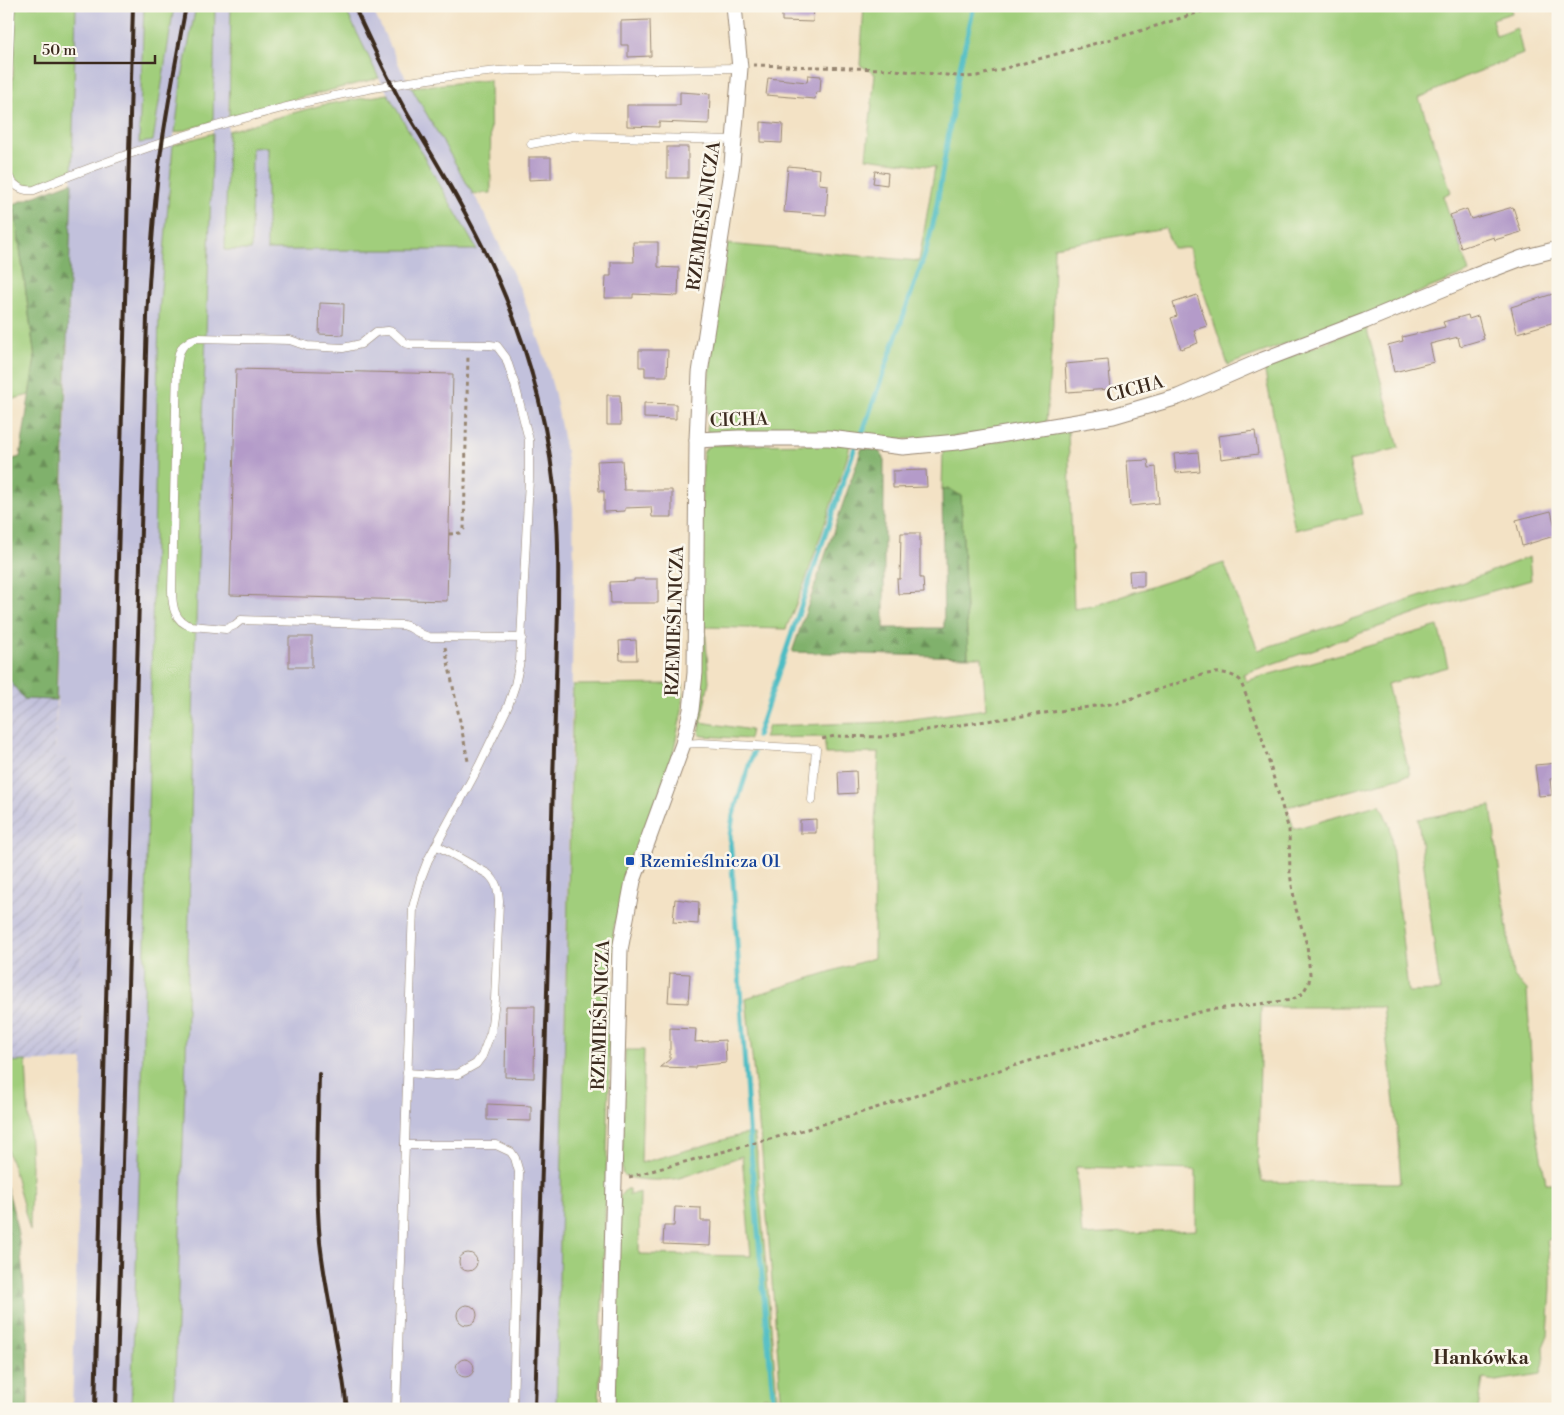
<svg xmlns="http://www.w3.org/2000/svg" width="1564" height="1415" font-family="'Libre Bodoni',serif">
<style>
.industrial{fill:url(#industrial-furrows)}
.railway{fill:#c2c1dc}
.grass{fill:#a1ce7c;stroke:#6e7c4d;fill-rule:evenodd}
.forest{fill:url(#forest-firs);stroke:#5e6e45}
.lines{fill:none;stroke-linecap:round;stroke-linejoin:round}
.stream{stroke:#4fbdc4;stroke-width:5}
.building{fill:#b49bc9}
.service-casing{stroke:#978672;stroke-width:9}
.minor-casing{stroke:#978672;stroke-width:17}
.path{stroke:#978672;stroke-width:3;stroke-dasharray:4 4;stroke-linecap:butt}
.service{stroke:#fff;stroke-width:8}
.minor{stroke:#fff;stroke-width:15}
.rail{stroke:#3b2a1e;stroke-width:4}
.transit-dot{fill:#1a4fb4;stroke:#fbf7ec;stroke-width:2}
.labels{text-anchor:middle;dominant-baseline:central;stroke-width:5;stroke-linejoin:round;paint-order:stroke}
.street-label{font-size:18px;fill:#3b2a1e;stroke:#fbf7ec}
.transit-label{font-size:18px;fill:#164399;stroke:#fbf7ec;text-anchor:start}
.neighbourhood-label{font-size:19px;font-weight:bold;fill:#3b2a1e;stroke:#fbf7ec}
</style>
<defs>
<pattern id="industrial-furrows" width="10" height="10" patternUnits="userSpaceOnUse" patternTransform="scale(1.25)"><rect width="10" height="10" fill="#c2c1dc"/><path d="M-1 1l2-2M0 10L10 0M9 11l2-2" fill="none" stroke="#a8a6bc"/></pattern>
<pattern id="forest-firs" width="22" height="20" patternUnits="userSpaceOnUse" patternTransform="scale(1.25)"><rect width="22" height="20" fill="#80b16c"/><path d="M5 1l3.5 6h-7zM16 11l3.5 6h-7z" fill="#6a9058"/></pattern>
</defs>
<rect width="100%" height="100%" fill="#fbf7ec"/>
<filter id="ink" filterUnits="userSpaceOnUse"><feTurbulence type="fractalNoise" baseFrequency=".02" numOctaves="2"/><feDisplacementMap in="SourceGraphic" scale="10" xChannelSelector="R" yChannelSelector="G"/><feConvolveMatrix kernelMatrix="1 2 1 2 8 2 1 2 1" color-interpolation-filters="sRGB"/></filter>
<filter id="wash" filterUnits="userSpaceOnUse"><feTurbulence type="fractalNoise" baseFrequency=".0096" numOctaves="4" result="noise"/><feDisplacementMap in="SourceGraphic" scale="20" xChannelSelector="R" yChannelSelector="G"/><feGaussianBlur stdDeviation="1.12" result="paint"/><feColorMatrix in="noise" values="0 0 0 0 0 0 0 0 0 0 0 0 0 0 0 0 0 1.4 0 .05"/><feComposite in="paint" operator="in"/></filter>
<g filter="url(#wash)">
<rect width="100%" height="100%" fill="#f3e2c5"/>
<path class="industrial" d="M6,676L24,699L56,700L55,758L70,759L75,814L81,933L83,1060L6,1062Z"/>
<g class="railway">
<path d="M76,6H144L139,143L153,140L174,6H196L181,83L172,153L159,314L141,1130L131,1409H72L83,1060L81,933L75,814L70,759L55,758L66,407Z"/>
<path d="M215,6H231L225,250H251V148L267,147L477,250L379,78L344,6H371L401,69L485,214L521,291L542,348L555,395L566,453L573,507L574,577L556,1409H174L186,1055L194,677L213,127Z"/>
</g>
<g class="grass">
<path d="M16,6H76L72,170C50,179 21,200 9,168Z"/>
<path d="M144,6H174L153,141L139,143Z"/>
<path d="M196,6H215L213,122L175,133L181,83Z"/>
<path d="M231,6H344L379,78L241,113L229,118Z"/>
<path d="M864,6H1510L1512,13L1492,19L1496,36L1517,28L1523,54L1465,77L1419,98L1451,192L1443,196L1469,272L1366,314L1228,365L1189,248H1173L1165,228L1054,247L1053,325L1046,424L943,438L904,439L707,432L709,373L727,244L919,261L935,167L866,158L875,74L860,65Z"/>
<path d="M490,80L491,193L473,194L411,87Z"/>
<path d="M388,94L477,250H267V147L252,148L251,250H225L228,131L322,105Z"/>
<path d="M213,133L194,677L186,1055L174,1409H131L141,1130L159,314L173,145Z"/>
<path d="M14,204L35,359L29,395L6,401V210Z"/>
<path d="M1366,326L1399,448L1349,461L1362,514L1295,530L1264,367Z"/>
<path d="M1068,429L1074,609L1092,606L1224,563L1258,650L1458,584L1529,557L1531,580L1433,608L1243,674L1246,681L1438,626L1448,667L1387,684L1410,775L1287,807L1294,829L1380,804L1390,827L1408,992L1440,991L1418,819L1491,806L1513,975L1527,990L1535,1124L1546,1183H1558V1238L1547,1240L1551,1273V1289L1548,1335L1543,1347L1544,1362L1541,1374L1496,1381L1483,1379L1478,1409H782L762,1153L746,998L874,958V844L879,753L826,754L824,737L764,738L768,726L891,722L986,709L982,657H968L961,496L950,489H942L943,450ZM1261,1007H1383L1397,1128L1401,1183L1262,1182L1258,1163ZM1076,1167L1196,1170V1230L1082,1235Z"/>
<path d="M850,444L847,458L806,579L786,629L705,627L709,682L701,722L751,730L749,739L703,736L699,734L701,722H695L703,453L707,447L711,445Z"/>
<path d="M683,684L682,711L672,758L629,874L614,926L599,1409H556L573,685Z"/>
<path d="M625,1050H644L641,1163L741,1135L754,1134L757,1153V1161L777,1397H763L764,1409H614L620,1196L626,1189H629V1195L640,1192L639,1254L751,1256L742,1156C721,1163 700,1172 679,1178C668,1181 630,1182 622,1173Z"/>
<path d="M26,1061L31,1166L30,1231L13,1167L6,1147V1062Z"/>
</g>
<g class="forest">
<path d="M72,182L56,700L24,699L6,676V461L20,457L35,358L14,204Z"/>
<path d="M862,448L879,451L884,458V628H944L942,489H950L961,496L968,657L792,652Z"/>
<path d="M6,1185C20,1227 23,1270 26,1313C28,1345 29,1377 28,1409H6Z"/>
</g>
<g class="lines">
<g class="stream">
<path d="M862,434L925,254L935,216L959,71L974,6"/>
<path d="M757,736L855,447"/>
<path d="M753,753L733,815L730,835L750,1143L774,1409"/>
</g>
</g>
<g id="blocks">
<g class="building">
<path d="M782,6H814L813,22L782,21Z"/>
<path d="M650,20L651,56L628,57V45H621V21Z"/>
<path d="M808,75L821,76L820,92H816L815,99L766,95L768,78L807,82Z"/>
<path d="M680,92L710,94L709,124L659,122V127L627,126V105H680Z"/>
<path d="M761,122L783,124L782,143L761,142Z"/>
<rect x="667" y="147" width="21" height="31"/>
<path d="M529,157H551V179L529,180Z"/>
<path d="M788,166L820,169L819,184L828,185L826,215L784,212Z"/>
<path d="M875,171L888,173L887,185L873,183Z"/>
<path d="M1513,207L1521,232L1495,240L1494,237L1461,248L1450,215L1467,209L1471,219Z"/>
<path d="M633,242H658V267L679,268L678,296L633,294V298H605L606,276H611V262H634Z"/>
<path d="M1553,294L1558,307V321L1517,333L1511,307Z"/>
<path d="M1197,295L1207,326L1194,330L1198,343L1181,349L1171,318L1177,316L1173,303Z"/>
<path d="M320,303L344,304L343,335L319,334Z"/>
<path d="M1468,315L1469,319L1478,316L1484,339L1460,346L1458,337L1430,344L1434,362L1394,372L1388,345L1403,341L1402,337L1445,327L1443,322Z"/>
<path d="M639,350H668L667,376H645V367H639Z"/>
<path d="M1108,360L1111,389L1067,392L1065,364Z"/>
<path d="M236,369L453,374L447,601L230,595Z"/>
<path d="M607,395H620L621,425H607Z"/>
<path d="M644,403L676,404V419L644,418Z"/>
<path d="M1255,431L1258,454L1221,459L1218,436Z"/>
<path d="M1198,452L1200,471L1176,473L1174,454Z"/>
<path d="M622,460L624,490H672V517H652L651,507L625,508V511L604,512V491H599L597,461Z"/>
<path d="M1148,460L1149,468L1156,467L1159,503L1130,506L1127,461Z"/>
<path d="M926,470L927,487L893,488V471Z"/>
<path d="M1551,511L1557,535L1522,546L1516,520Z"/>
<path d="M901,533H920V578H923L924,593L898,594L897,579H900Z"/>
<path d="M1144,570V586H1130L1129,571Z"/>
<path d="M634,579H658V603H611L610,582L634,581Z"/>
<rect x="289" y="637" width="23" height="30"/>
<path d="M636,640L637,660H620L619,641Z"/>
<path d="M1558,763V778L1550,779L1552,795L1539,796L1535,765Z"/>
<path d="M856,771L857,793L839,794L838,772Z"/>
<path d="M816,819V833H800V820Z"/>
<path d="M675,899L699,902L698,924L673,922Z"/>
<path d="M670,973L690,974L688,1003L668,1002Z"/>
<path d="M506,1006H535L534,1078L505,1077Z"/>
<path d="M670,1028L696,1029L695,1042L725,1040L726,1063L695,1066V1068L660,1067L670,1059Z"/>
<path d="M487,1104L531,1106V1121L487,1120Z"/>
<path d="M675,1207L701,1208V1221H711L710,1246L663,1244L664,1226H674Z"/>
<circle cx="468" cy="1262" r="9"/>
<circle cx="467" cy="1315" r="10"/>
<circle cx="465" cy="1368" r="9"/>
</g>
</g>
</g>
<g filter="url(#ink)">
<use href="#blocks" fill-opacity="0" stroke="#978672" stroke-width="1"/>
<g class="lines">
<g class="service-casing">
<g id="service">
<path d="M6,127L11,6"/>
<path d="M531,144L573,136L734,140"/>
<path d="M6,172C12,184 20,192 34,190C182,130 338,85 498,71C525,69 553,70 581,70C634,69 687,69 740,68"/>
<path d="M683,744L699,743L816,749L812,800"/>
<path d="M407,1073L435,1075L458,1074L476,1064L482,1056L491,1032L495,1000L499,901C498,890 497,882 488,874L436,845"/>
<path d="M405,1145H496L511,1152L515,1158L519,1172L513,1409"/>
<path d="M396,1409L413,907L421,878L428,860L479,766L508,706L515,685L520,661L529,479V440L515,385L506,358L497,346L490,345L409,344L405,343L393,332L388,331L376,332L361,344L343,348L307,346L290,340L197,338L191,340L183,346L179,353L177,365L172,590C172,605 174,622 191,626L226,629L235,625L241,620L403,625C413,627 419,635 429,637L522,638"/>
</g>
</g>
<g class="minor-casing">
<g id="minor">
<path d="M697,440L739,438H829L903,447L957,442L1113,416L1178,397L1263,360L1365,321L1472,277L1522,258L1558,249"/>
<path d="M608,1409L620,950L633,881L683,744L691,710L695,673L697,440L700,373L732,164L740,68L734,6"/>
</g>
</g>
<g class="path">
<path d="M753,65L884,69L967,77L977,76L1140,31L1219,6"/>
<path d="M449,534L460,533L464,529L468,355"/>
<path d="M445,647L468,761"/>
<path d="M629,1177L807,1129L1147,1025L1208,1010L1292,1000L1303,993L1309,982L1310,974L1307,945L1296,909L1290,874L1289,830L1259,728L1240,680C1228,671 1217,672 1202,675L1118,703L993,720L880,737L835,736L822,739"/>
</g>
<use href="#service" class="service"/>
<use href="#minor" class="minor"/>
<g class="rail">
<path d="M354,6C371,43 388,80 408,115C440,167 472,221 497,277C531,354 552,437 557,522C559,551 558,580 558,609L535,1409"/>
<path d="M319,1074C318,1130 315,1186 320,1242C326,1298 341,1353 347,1409"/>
<path d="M95,1409L133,6"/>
<path d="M116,1409L147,317C150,266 153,215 159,165C166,112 176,59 186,6"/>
</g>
</g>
</g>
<rect class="transit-dot" x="625" y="856" width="10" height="10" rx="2.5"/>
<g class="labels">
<g class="street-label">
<text transform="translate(704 216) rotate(-82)">RZEMIEŚLNICZA</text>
<text transform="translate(1135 389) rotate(-15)">CICHA</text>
<text transform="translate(739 420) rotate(-2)">CICHA</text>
<text transform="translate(675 621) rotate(-88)">RZEMIEŚLNICZA</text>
<text transform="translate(601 1015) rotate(-88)">RZEMIEŚLNICZA</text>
</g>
<g class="transit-label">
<text x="640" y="861">Rzemieślnicza 01</text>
</g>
<g class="neighbourhood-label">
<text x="1481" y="1358">Hankówka</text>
</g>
</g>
<rect width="1564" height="1415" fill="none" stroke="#fbf7ec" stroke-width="25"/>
<path d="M35 55v8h120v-8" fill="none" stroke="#3b2a1e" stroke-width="2.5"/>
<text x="42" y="55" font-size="15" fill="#3b2a1e" stroke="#fbf7ec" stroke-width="4" paint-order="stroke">50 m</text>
</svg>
